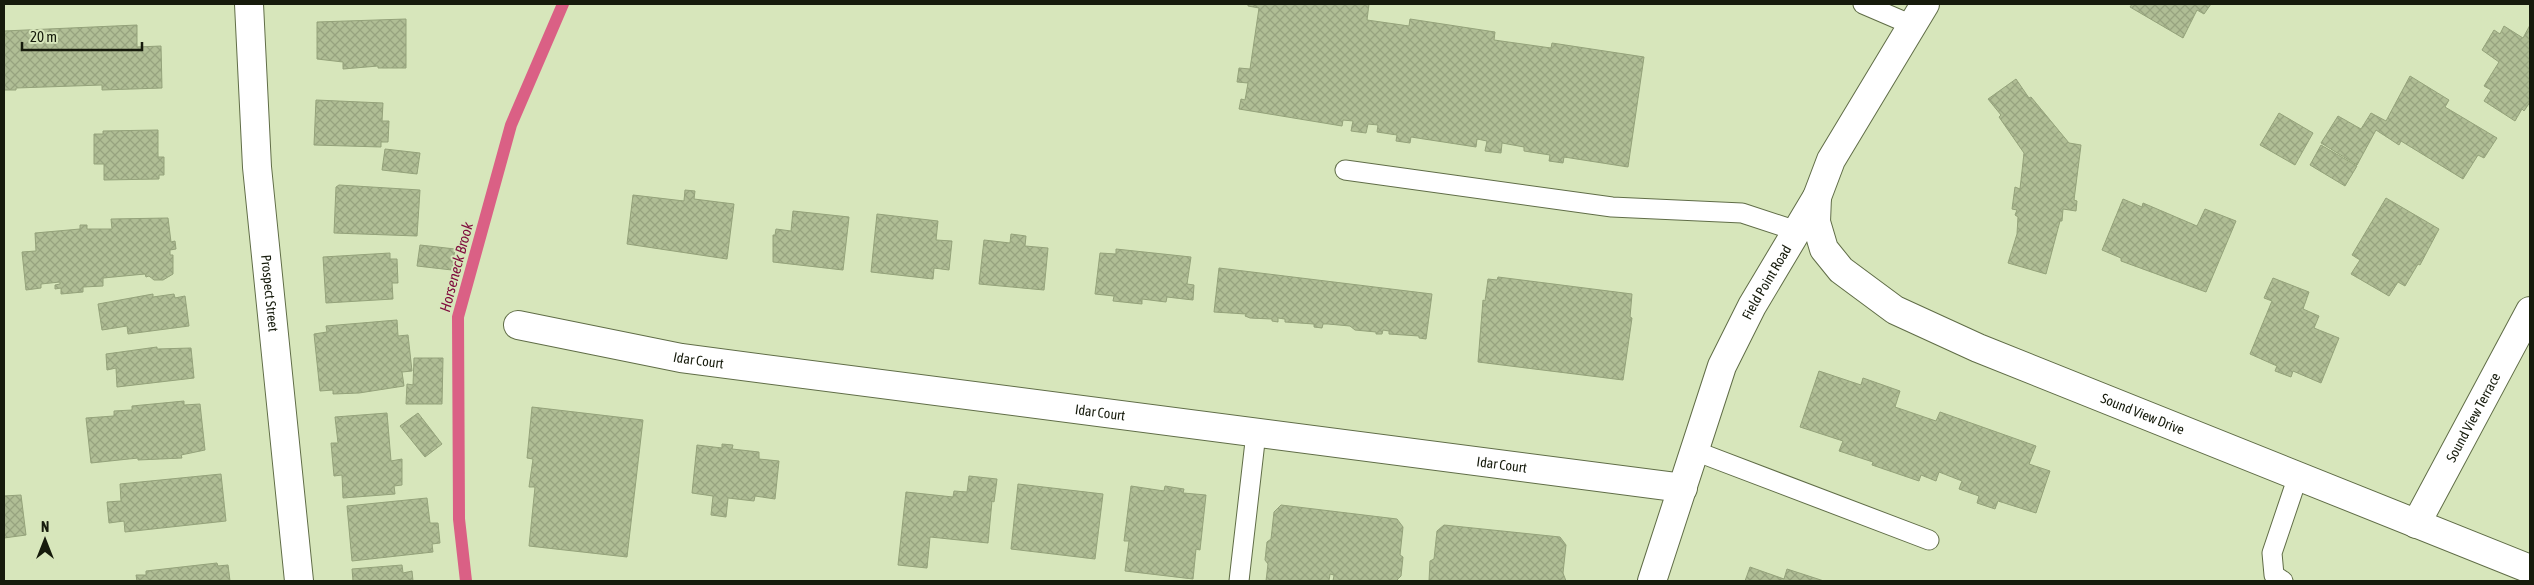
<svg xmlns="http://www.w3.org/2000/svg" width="2534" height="585" font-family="'Asap Condensed',sans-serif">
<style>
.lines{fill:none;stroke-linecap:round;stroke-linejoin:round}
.stream{stroke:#da6085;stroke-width:12}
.building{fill:url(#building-cross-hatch);stroke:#94a27a}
.lane-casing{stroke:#606d47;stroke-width:21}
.street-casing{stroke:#606d47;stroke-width:30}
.secondary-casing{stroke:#606d47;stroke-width:30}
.lane{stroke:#fff;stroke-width:19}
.street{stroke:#fff;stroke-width:28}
.secondary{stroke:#fff;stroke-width:28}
.labels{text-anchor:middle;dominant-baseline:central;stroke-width:4;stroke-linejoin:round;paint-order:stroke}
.street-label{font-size:14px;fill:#161b0c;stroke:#d7e6bb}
.water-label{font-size:15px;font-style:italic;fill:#800d3e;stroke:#d7e6bb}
</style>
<defs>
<pattern id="building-cross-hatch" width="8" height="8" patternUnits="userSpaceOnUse" patternTransform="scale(1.25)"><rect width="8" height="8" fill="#b0be95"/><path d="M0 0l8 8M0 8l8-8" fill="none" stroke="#97a37f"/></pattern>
</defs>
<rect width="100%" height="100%" fill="#d7e6bb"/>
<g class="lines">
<path class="stream" d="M466,581L459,519L458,317L511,125L563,4"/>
</g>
<g class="building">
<path d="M1248,4H1369L1367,20L1409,26L1410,19L1495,32L1494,40L1551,48L1552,43L1644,57L1628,167L1564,157L1563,163L1549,161L1550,155L1524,151V147L1502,143L1501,153L1485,151L1487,141L1477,139L1476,147L1411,137L1410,143L1396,141L1397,135L1377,132L1378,125L1368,124L1366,133L1351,131L1353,121L1343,120L1342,126L1239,109L1241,99L1245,100L1248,83L1237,82L1239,68L1250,69L1259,8L1248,6Z"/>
<path d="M2132,4H2211L2204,14L2197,10L2183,38L2130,7Z"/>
<path d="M406,19V68H378V66L343,69V62L317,59V22Z"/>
<path d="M137,25V47L161,46L162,88L102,90V85L16,88V90H4V31Z"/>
<path d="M2530,25V102L2524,111L2522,109L2515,121L2484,101L2491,90L2484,86L2499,62L2482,50L2494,30L2500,34L2504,26L2523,38Z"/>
<path d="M2410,76L2449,100L2445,107L2497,138L2484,158L2478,155L2463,179L2401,141L2399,145L2376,130L2357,165L2321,143L2338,116L2361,129L2371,113L2386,121Z"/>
<path d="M2016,79L2029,98L2031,97L2069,143L2081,145L2074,200L2077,201L2076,211L2063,209L2062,221H2060L2046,274L2008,263L2017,234L2018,217L2015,215L2017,210L2012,209L2015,187L2020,189L2024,153L1999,117L2001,115L1988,99Z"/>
<path d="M316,100L383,103L382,121H389L388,142H381V147L314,145Z"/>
<path d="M2279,113L2313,133L2295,165L2260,145Z"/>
<path d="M158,130V157H164V175H159V179L104,180V164H94V134H103V131Z"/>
<path d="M2321,145L2357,166L2345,186L2310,165Z"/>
<path d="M385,149L420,153L417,174L382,170Z"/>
<path d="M339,185L420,190L417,236L334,233L336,187Z"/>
<path d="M685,190L695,191L694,199L734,204L727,259L627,244L633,195L684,201Z"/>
<path d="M2386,198L2439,229L2420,265L2418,264L2405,286L2398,282L2389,296L2351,274L2360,260L2352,255Z"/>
<path d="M2123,199L2142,207L2143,203L2197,226L2205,209L2236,221L2206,292L2121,261V258L2102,250Z"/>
<path d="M793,211L849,217L843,270L773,262V235H775L776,229L791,231Z"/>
<path d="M877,214L938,221L936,240L952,241L949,270L934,268L933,279L871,272Z"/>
<path d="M168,218L171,242L175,241L176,249L170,250V255H173V274L163,280H154L149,276L146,277L145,274L103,278V286L83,287V292L61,294V288L55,289V285L60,284V282L41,284V288L26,290L22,252L36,251L35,233L80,229V225H87V229H112L111,219Z"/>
<path d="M1011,234L1026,236L1025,246L1048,248L1044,290L979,284L984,240L1010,243Z"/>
<path d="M420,245L455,249L452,270L417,266Z"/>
<path d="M1116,249L1191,257L1187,284L1194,285L1193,300L1167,297L1166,302L1142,299V304L1113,301L1114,296L1095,294L1100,253L1116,254Z"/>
<path d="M390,253V259H397L398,283H392L393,299L326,303L323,257Z"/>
<path d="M1219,268L1432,294L1426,339L1419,338V336L1389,334V331L1383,330L1382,334H1376V332L1355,330L1350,326L1328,324H1323L1322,328L1314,327V324L1285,322V319L1278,318V322L1272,321V319L1250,318L1245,316L1246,314L1214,312Z"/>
<path d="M1498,277L1632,294L1630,317L1632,318L1623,380L1478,362L1483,300L1485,301L1488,279L1497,280Z"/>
<path d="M2273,278L2309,292L2303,309L2319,316L2314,328L2339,338L2321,383L2293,371L2291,377L2275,371L2277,366L2250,354L2272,301L2264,298Z"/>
<path d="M153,294V297L174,294L175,298L185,296L189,326L128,334L127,326L102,330L98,304Z"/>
<path d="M397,320L398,336L408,335L412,371L402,372L404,386L359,393L333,394V390L320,391L314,334L327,332L326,326Z"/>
<path d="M157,347V349L191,348L194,378L117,387L116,368L107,370L106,354Z"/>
<path d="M414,358H443L442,404H406L407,384L413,385Z"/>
<path d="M1819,371L1861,385L1863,378L1900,391L1895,407L1936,421L1940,412L2036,446L2029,464L2050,471L2036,513L1998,501L1995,509L1977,503L1979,496L1959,489L1962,481L1939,472L1936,481L1921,475L1919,481L1872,465L1873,462L1839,451L1843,441L1800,427Z"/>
<path d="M184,401V405L200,404L205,450L181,455L182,458L138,460V458L91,463L86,418L114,416V411L132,410V406Z"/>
<path d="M532,407L643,420L627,557L529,546L535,487H529L533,459L527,458Z"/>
<path d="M387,413L391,461L402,459V485L394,486L395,494L343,498L342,475L334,476L331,443H338L335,417Z"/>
<path d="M418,413L442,444L425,457L400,426Z"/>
<path d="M722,444L733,445L732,449L759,452V459L779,461L775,499L755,496L754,501L728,498L726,517L711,515L713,496L692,493L697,445L722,448Z"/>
<path d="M221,474L226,521L125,532L124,521L109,523L107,502L121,501L120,484Z"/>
<path d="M969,476L997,479L994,502L992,501L988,543L930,537L927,568L898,565L906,492L953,497L954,491L967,492Z"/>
<path d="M1018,484L1103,494L1095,559L1011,549Z"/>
<path d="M1131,486L1164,491L1165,486L1184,489L1183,493L1206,495L1200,550L1196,549L1193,579L1125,571L1129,541H1124Z"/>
<path d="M21,495L26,535L4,538V496Z"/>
<path d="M427,498L430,523H438L440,543L432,544L433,552L352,561L347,506Z"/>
<path d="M1281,505L1397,519L1403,527L1400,555L1403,557L1401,576L1396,581H1333L1334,575L1330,574L1329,581H1266L1268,564L1265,560L1267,542L1271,539L1274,512Z"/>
<path d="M1444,525L1560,537L1566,545L1563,573L1566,581H1429L1430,561L1434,559L1437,531Z"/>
<path d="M217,563L218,566L228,565L230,581H137L136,575H146V571Z"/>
<path d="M402,565L403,573L412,571L413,581H353L352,569Z"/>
<path d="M1750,567L1784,579L1787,569L1824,581H1745Z"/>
</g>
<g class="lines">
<g class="lane-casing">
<g id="lane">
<path d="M1863,4L1912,25"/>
<path d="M1345,170L1612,207L1742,213L1797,231"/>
<path d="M1695,451L1929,540"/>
<path d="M1239,581L1256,433"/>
<path d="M2283,581L2274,575L2272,553L2298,476"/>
</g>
</g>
<g class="street-casing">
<g id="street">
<path id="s1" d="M518,325L681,358L1683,488"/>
<path id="s2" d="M2416,524L2530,311"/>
</g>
</g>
<g class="secondary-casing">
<g id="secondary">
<path id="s3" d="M249,4L257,167L299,581"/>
<path id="s4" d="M1817,197L1816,222L1824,249L1841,270L1895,310L1978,348L2530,569"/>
<path id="s5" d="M1652,581L1722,366L1752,306L1817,197L1831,160L1925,4"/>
</g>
</g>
<use href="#lane" class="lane"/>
<use href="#street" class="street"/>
<use href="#secondary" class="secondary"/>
</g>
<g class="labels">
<g class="street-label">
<text stroke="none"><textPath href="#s5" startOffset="321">Field Point Road</textPath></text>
<text stroke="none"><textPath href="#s3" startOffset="290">Prospect Street</textPath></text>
<text stroke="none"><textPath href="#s1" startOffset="184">Idar Court</textPath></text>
<text stroke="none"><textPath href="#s1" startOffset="589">Idar Court</textPath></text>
<text stroke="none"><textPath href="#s4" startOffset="416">Sound View Drive</textPath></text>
<text stroke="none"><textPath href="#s2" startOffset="121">Sound View Terrace</textPath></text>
<text stroke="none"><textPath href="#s1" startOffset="994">Idar Court</textPath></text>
</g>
<g class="water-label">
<text transform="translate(456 267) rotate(-75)">Horseneck Brook</text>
</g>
</g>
<rect width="2534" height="585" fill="none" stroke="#161b0c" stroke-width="10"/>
<g transform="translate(45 540)" stroke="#d7e6bb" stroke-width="4" paint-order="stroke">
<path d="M0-4L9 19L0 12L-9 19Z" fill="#161b0c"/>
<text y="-8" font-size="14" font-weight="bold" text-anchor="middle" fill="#161b0c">N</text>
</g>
<path d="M22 42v8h120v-8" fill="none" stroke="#161b0c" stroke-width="2.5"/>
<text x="30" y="42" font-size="15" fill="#161b0c" stroke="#d7e6bb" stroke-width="4" paint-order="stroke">20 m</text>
</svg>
